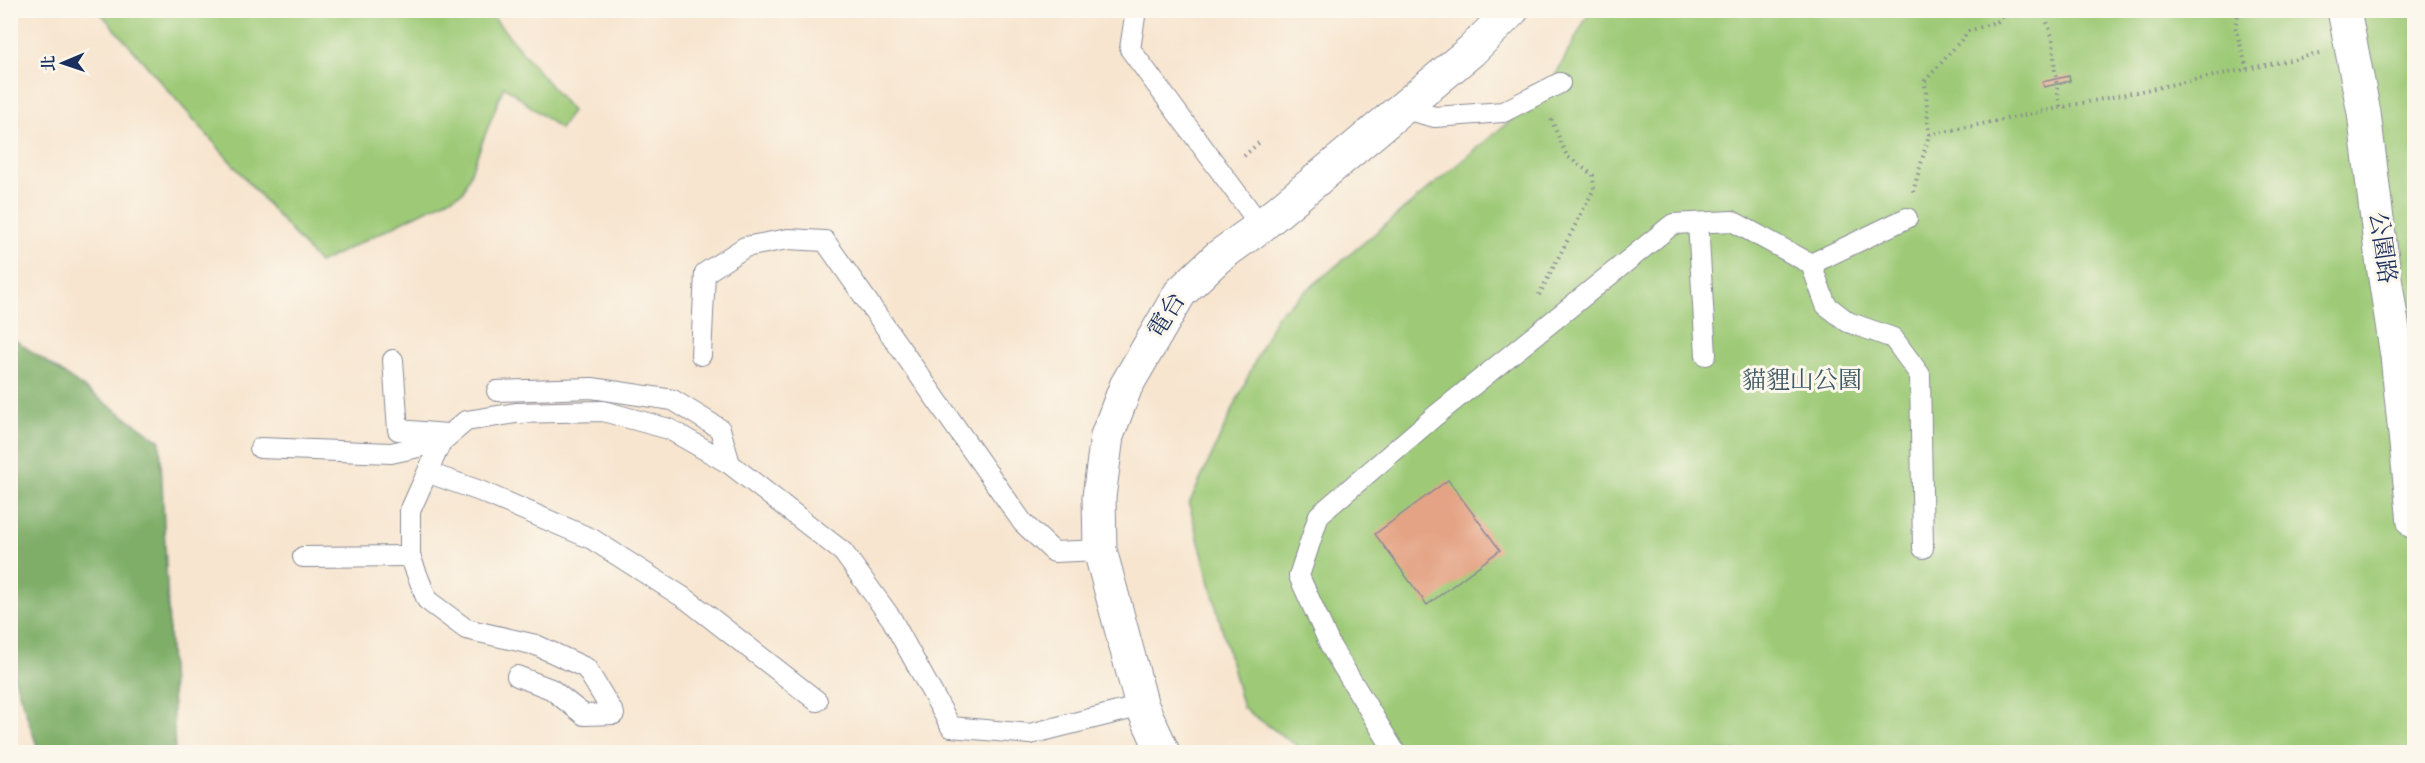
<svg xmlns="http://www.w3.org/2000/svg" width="2425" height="763" font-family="'Old Standard TT','Noto Serif TC',serif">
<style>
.green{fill:#9eca77;stroke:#5c7c6a;stroke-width:1.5}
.forest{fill:#7eae68;stroke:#4c6e63;stroke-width:1.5}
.building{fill:#e4a384}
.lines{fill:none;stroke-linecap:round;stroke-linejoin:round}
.service-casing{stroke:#898a96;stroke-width:22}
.minor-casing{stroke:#898a96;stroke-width:35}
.path{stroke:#898a96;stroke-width:4;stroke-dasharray:1.5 4.5;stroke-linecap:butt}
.service{stroke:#fff;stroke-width:20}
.minor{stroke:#fff;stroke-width:33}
.labels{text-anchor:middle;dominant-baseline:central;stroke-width:6;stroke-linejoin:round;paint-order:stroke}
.street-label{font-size:24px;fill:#1b2f5e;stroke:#fbf7ec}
.park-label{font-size:24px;fill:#3c5664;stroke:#fbf7ec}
</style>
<rect width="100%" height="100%" fill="#fbf7ec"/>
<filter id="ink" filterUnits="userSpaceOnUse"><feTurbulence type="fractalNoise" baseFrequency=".0167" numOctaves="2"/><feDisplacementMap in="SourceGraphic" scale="12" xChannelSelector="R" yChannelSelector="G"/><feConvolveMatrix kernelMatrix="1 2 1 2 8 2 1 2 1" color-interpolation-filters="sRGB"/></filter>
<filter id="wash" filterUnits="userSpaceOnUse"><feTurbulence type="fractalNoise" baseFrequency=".008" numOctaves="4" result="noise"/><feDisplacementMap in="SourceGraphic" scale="24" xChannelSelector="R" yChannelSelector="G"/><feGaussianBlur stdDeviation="1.35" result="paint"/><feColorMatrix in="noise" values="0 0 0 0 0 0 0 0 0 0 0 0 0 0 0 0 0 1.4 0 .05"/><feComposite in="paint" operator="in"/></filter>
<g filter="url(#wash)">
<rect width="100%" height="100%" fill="#f7e5cf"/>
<g class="green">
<path d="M99,11H488L572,111L560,129L504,86L463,192L319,263Z"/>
<path d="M1590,11H2414V752H1306L1243,708L1189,504L1276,316L1548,89Z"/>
</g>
<path class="forest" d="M11,337L160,441L175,752H39L13,674L11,676Z"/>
<g id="blocks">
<g class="building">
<path d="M2069,76L2070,81L2044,87L2042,82Z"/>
<path d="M1448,480L1500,550L1427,605L1375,534Z"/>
</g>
</g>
</g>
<g filter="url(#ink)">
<use href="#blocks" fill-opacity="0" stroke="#898a96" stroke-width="1.5"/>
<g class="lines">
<g class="service-casing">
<g id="service">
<path d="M1136,10L1130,49L1261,226"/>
<path d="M1401,108L1435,117L1503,112L1560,83"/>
<path d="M1698,223L1706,355"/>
<path d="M1811,264L1826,305L1848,322L1893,338L1920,375L1923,548"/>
<path d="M701,355L705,273L745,247L788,239L825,241L1023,523L1054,552L1100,550"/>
<path d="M393,360L398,430L447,434"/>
<path d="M497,391L592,388L673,400L720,429L730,464"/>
<path d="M441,442L410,511V556L427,600L466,629L536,645L586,668L614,714L584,715L551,689L517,676"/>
<path d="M260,448L391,453L441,442L466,421L516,413L603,411L669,429L730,464L843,552L891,618L951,727L1030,734L1142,706"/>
<path d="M429,473L480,491L592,539L689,601L817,701"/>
<path d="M303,557L410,556"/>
<path d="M1395,752L1331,647L1299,576L1319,515L1435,416L1673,224L1732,221L1811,264L1907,218"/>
</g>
</g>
<g class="minor-casing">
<g id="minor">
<path d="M2344,10L2364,113L2381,252L2397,356L2414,522"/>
<path d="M1163,752L1142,706L1100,550L1099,497L1107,436L1126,386L1180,293L1218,257L1261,226L1471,51L1512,10"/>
</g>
</g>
<g class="path">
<path d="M2025,10L2033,13L2044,11"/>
<path d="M2239,10L2235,26L2247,69"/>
<path d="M2043,11L2053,39L2055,73L2060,107"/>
<path d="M1929,135L1925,81L1969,31L1998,21L2008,10"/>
<path d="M1244,156L1261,141"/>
<path d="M1913,192L1929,135L2319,54"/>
<path d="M1539,295L1594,189L1593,175L1567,156L1551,119"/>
</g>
<use href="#service" class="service"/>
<use href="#minor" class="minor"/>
</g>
</g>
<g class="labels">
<g class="street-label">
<text transform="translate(2381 248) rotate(82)">公園路</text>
<text transform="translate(1168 316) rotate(-58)">電台</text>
</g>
<g class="park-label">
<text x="1802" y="382">貓貍山公園</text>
</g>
</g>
<rect width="2425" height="763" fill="none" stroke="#fbf7ec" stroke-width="36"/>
<g transform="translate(63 63) rotate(268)" stroke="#fbf7ec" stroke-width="4.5" paint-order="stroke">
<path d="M0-4.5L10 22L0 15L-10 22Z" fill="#1b2f5e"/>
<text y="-9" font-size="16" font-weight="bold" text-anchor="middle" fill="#1b2f5e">北</text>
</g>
</svg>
